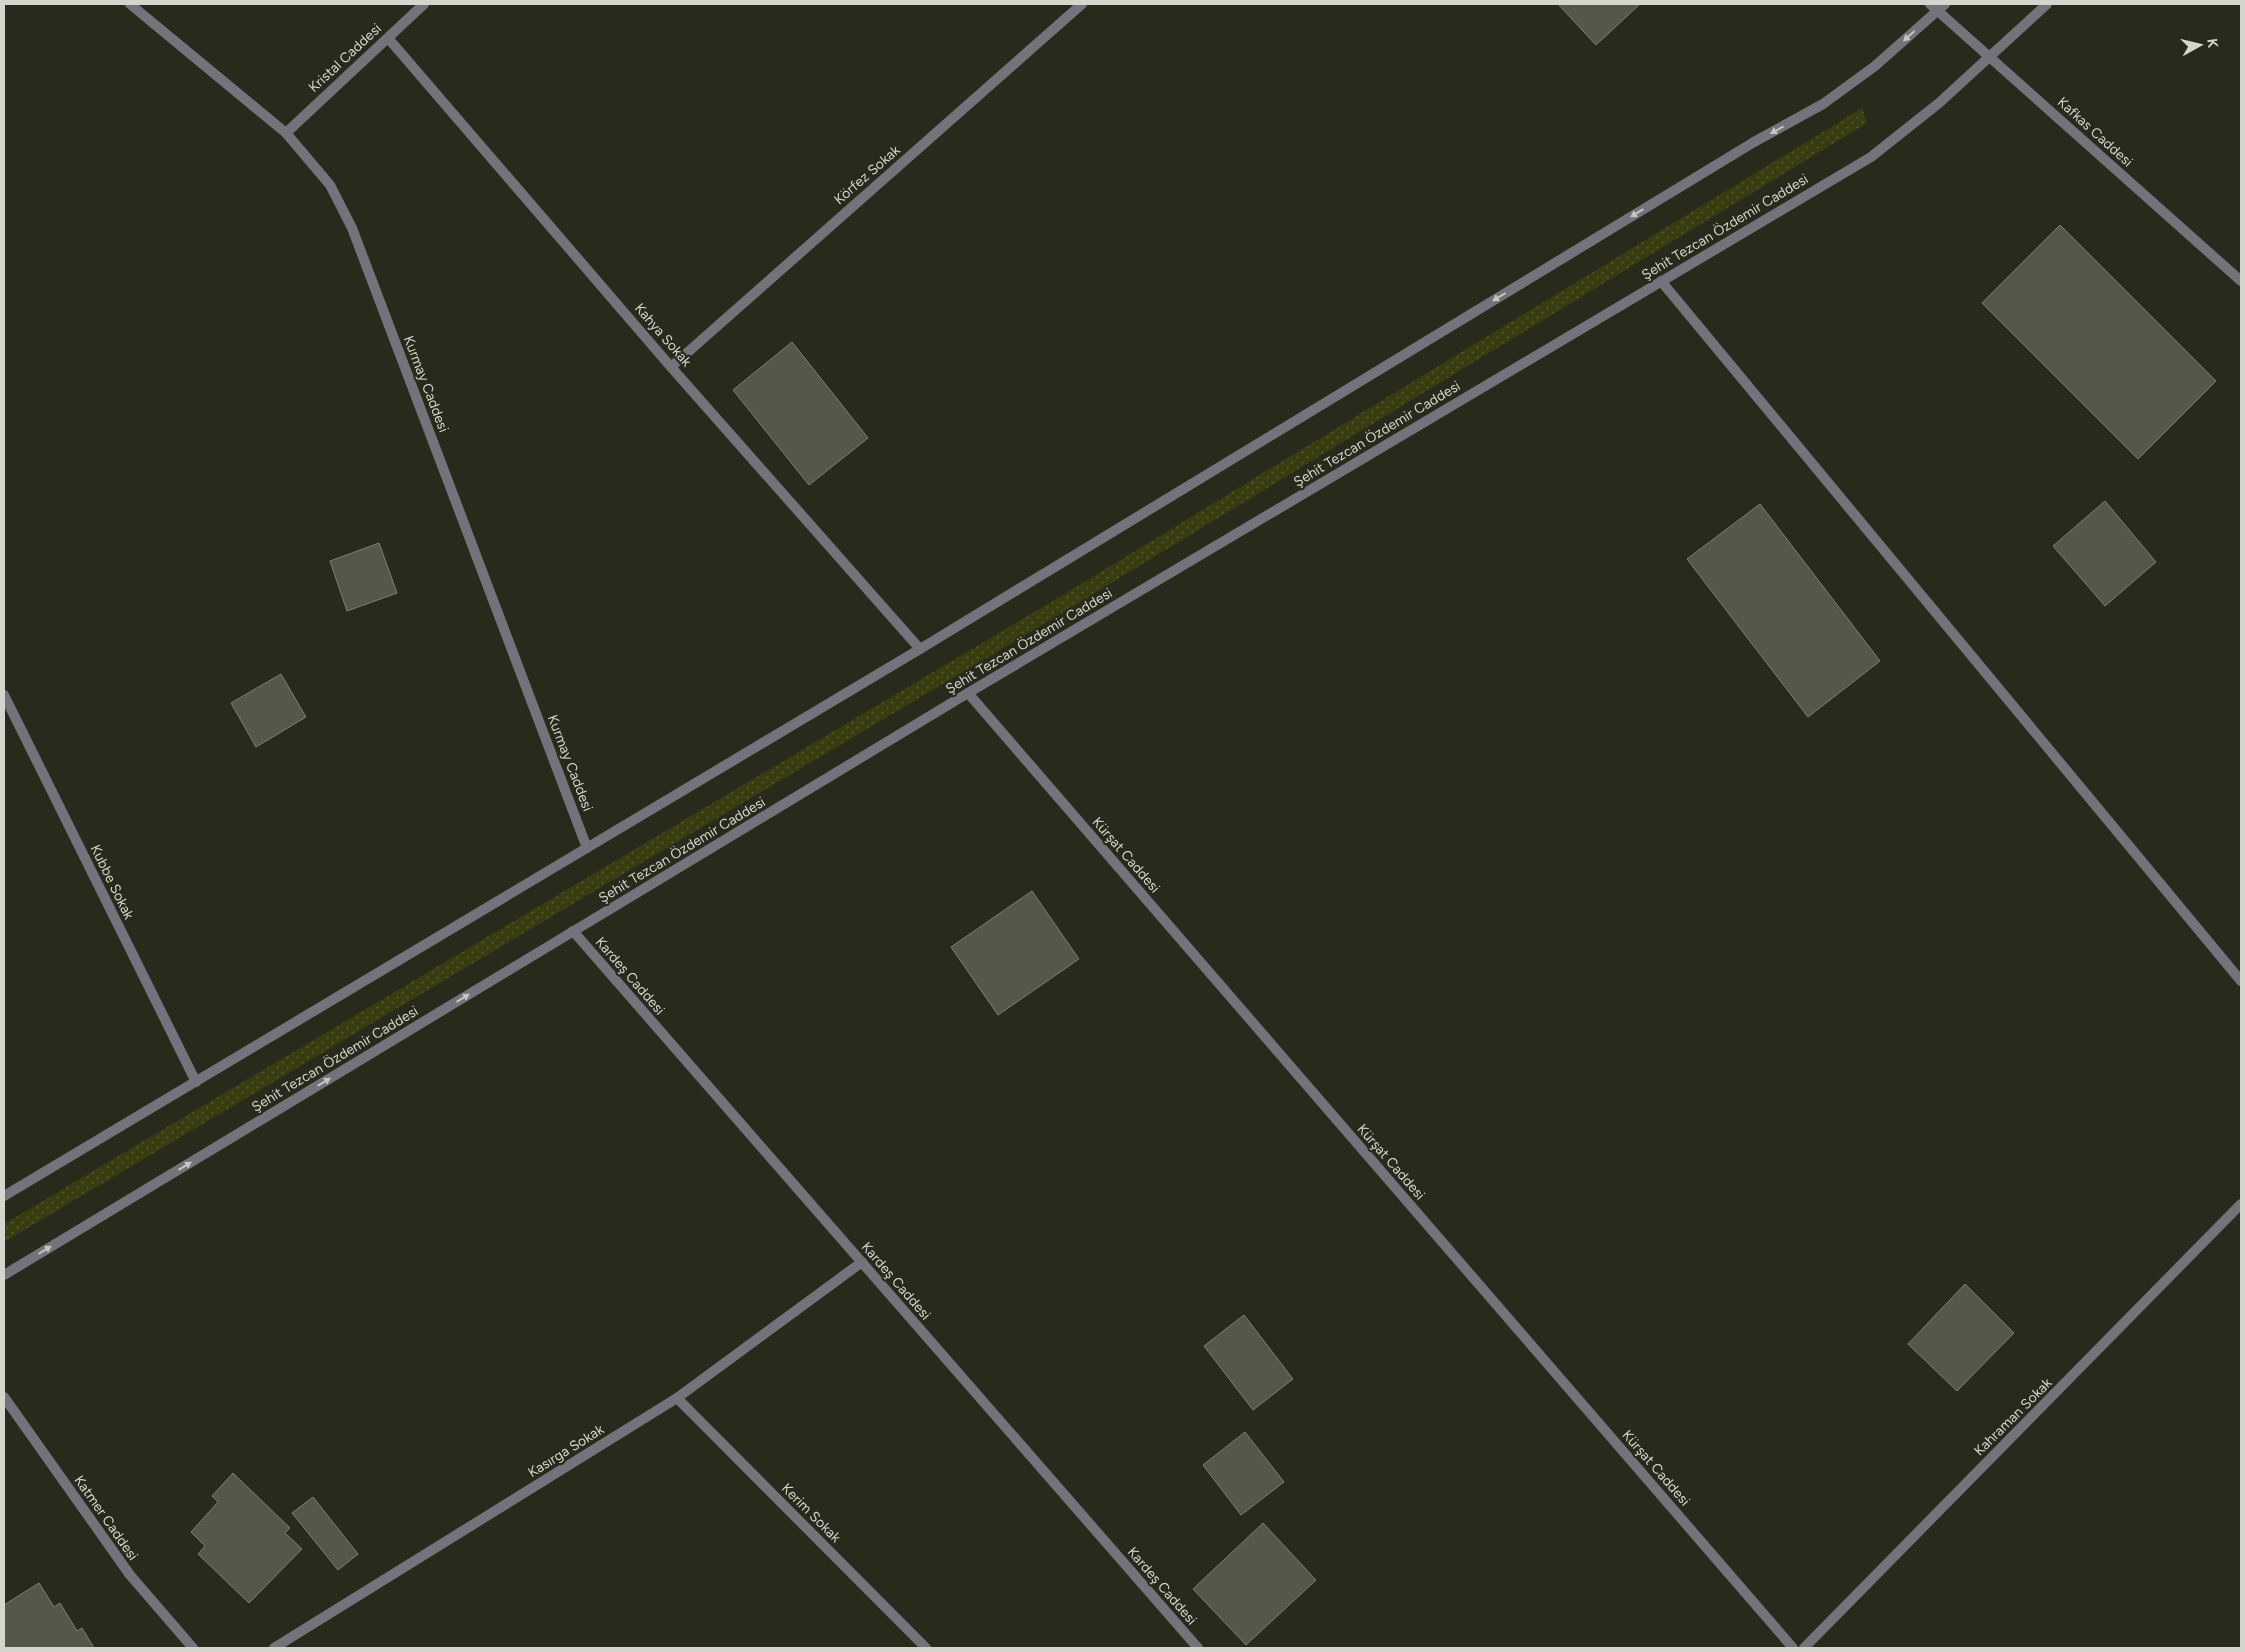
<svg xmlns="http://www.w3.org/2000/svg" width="2245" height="1652" font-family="Figtree,sans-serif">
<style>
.grass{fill:url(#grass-dots)}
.building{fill:#555748;stroke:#7e8070}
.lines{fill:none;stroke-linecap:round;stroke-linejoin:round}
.service{stroke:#73747b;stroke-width:10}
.minor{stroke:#73747b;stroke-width:10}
.tertiary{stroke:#73747b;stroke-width:10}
.oneway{fill:#c5c6c0}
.labels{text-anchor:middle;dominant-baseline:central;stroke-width:4.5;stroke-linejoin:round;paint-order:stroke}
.street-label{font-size:14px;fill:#d4d5cc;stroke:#282a1c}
</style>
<defs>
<pattern id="grass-dots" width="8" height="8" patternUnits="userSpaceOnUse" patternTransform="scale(1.25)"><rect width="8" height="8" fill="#393c0e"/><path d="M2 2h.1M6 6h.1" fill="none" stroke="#555730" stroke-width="1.8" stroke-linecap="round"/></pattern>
</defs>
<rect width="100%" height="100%" fill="#282a1c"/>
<path class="grass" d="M1862,108L1867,123L1057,616L4,1242V1224L1063,595Z"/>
<g class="building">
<path d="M1558,4H1640L1596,45Z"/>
<path d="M2060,225L2216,381L2138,459L1982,303Z"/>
<path d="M792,342L868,438L809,485L733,390Z"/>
<path d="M2105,501L2156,562L2105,606L2053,546Z"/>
<path d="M1760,504L1880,661L1808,717L1687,559Z"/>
<path d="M379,543L397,593L347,611L330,561Z"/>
<path d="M281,674L306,717L256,747L231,703Z"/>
<path d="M1032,891L1079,959L998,1015L951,947Z"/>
<path d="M1965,1284L2014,1333L1957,1391L1908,1344Z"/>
<path d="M1244,1315L1293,1379L1253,1410L1204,1346Z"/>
<path d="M1245,1432L1284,1482L1241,1515L1203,1465Z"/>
<path d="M233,1473L290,1528L285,1533L302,1549L249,1603L198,1554L205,1546L191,1532L218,1502L212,1496Z"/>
<path d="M313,1497L358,1554L338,1570L292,1513Z"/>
<path d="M1263,1523L1316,1580L1246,1645L1193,1589Z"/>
<path d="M39,1583L54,1607L60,1603L77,1631L82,1628L94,1648H4V1605Z"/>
</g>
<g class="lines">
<path class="service" d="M1661,281L2241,981"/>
<g class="minor">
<path d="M388,38L671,367L920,649"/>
<path d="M671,367L1082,4"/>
<path d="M4,695L196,1082"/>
<path d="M573,931L1198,1648"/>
<path d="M677,1398L926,1648"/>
<path d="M274,1648L677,1398L862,1262"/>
<path d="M1804,1648L2241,1204"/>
</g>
<g class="tertiary">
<path d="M130,4L286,133L330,185L352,228L587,848"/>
<path d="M1930,4L2241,281"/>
<path d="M286,133L424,4"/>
<path d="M968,693L1793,1648"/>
<path d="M4,1196L920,649L1754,142L1823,104L1875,66L1945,4"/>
<path d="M4,1275L968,693L1871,157L1939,103L2047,4"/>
<path d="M4,1397L130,1575L193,1648"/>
</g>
</g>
<defs><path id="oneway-solid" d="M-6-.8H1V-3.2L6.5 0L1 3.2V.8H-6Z" transform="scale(1.25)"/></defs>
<g class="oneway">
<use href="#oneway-solid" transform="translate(1909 36) rotate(138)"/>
<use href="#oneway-solid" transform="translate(1777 130) rotate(151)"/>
<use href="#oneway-solid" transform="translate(1637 213) rotate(149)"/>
<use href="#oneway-solid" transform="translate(1499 297) rotate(149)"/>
<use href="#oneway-solid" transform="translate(463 998) rotate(-31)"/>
<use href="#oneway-solid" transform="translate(324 1082) rotate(-31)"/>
<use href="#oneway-solid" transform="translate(185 1166) rotate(-31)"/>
<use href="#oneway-solid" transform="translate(45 1250) rotate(-31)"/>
</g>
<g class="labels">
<g class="street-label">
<text transform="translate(345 58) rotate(-43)">Kristal Caddesi</text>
<text transform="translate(2095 132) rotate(42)">Kafkas Caddesi</text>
<text transform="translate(867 175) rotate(-41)">Körfez Sokak</text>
<text transform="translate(1725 227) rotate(-31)">Şehit Tezcan Özdemir Caddesi</text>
<text transform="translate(663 335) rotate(49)">Kahya Sokak</text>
<text transform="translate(426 384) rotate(69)">Kurmay Caddesi</text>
<text transform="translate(1377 434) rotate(-31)">Şehit Tezcan Özdemir Caddesi</text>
<text transform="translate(1029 641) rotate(-31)">Şehit Tezcan Özdemir Caddesi</text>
<text transform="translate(570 763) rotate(69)">Kurmay Caddesi</text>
<text transform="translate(682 850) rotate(-31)">Şehit Tezcan Özdemir Caddesi</text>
<text transform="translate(1126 855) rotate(49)">Kürşat Caddesi</text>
<text transform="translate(112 882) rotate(64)">Kubbe Sokak</text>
<text transform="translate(630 976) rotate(49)">Kardeş Caddesi</text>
<text transform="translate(335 1059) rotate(-31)">Şehit Tezcan Özdemir Caddesi</text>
<text transform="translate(1391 1162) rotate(49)">Kürşat Caddesi</text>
<text transform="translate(896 1281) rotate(49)">Kardeş Caddesi</text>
<text transform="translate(2013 1417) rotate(-45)">Kahraman Sokak</text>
<text transform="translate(566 1451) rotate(-32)">Kasırga Sokak</text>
<text transform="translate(1656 1468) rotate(49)">Kürşat Caddesi</text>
<text transform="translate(811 1513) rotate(45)">Kerim Sokak</text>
<text transform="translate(106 1518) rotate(55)">Katmer Caddesi</text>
<text transform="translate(1162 1586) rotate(49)">Kardeş Caddesi</text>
</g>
</g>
<rect width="2245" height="1652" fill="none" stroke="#d4d5cc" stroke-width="10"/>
<g transform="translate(2200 45) rotate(82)" stroke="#282a1c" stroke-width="4" paint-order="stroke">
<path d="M0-4L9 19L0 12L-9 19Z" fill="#d4d5cc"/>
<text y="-8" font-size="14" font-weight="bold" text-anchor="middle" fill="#d4d5cc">K</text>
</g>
</svg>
